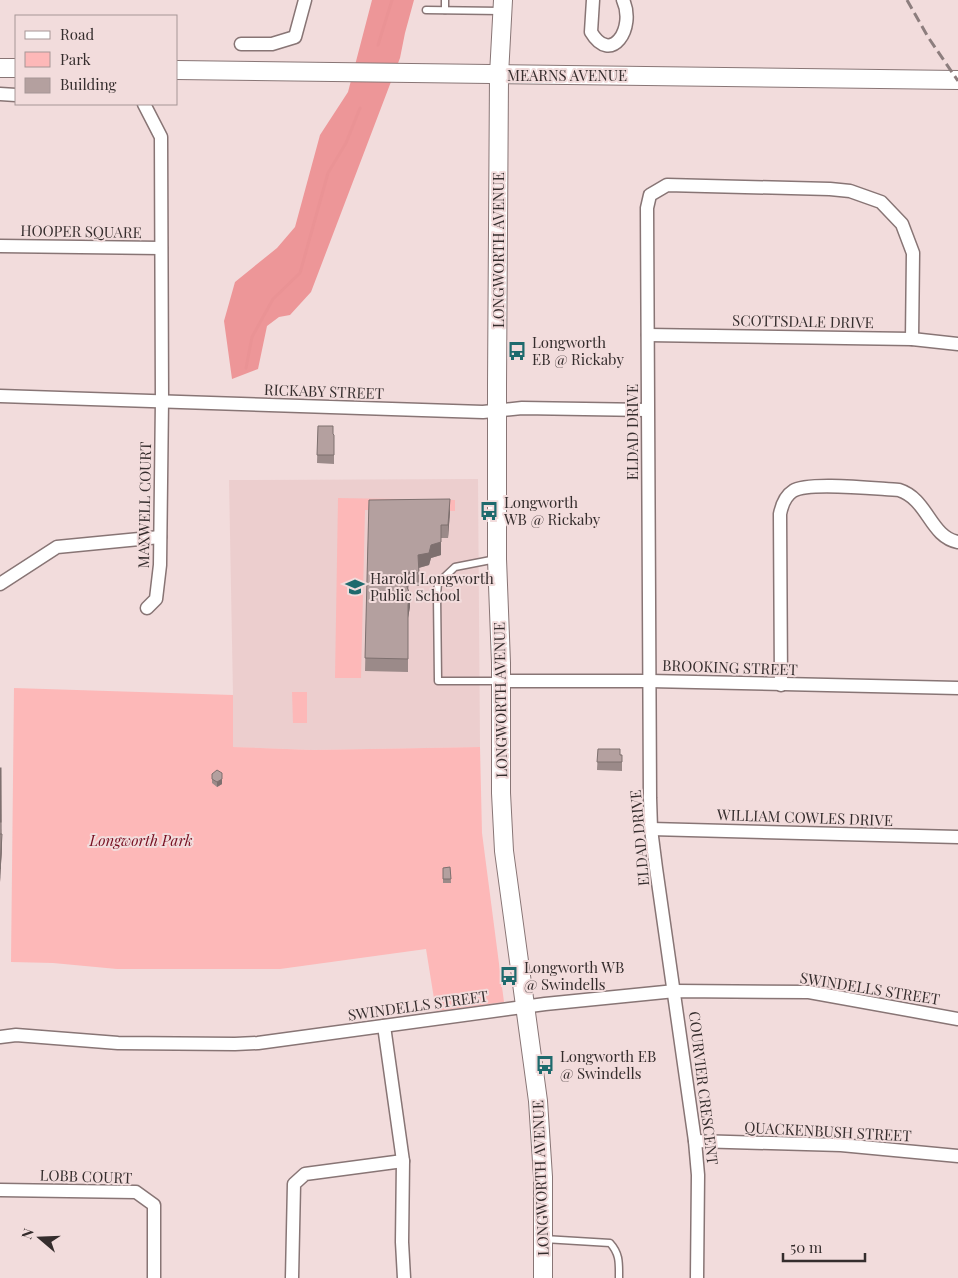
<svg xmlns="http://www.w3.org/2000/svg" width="958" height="1278" font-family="'Playfair Display',serif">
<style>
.built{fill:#eccece}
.green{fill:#fdb8b8}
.forest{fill:#ed9698}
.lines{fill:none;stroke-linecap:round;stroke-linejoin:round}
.stream{stroke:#ea9395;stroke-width:3}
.lane-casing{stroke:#887575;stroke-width:9}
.street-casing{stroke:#887575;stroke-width:15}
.secondary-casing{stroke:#887575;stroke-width:20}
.lane{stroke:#fff;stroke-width:6}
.street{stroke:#fff;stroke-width:12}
.secondary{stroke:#fff;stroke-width:18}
.rail{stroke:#8d7e7e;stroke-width:3;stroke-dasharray:10 5;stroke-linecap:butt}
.wall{fill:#9b8a89}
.shaded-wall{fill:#7e706f}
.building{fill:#b4a09f;stroke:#7e706f}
.labels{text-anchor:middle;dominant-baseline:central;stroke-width:4;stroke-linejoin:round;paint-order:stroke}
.street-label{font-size:15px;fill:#352d2d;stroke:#f2dcdc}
.poi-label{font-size:15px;fill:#352d2d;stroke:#f2dcdc;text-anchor:start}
.park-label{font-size:15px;font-style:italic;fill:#760f21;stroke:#f2dcdc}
</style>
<rect width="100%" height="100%" fill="#f2dcdc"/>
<path class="built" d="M478,479L480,747L313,750L232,747L233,695L229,480Z"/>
<g class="green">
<path d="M338,498L455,500V511L365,510L361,678H335Z"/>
<path d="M14,688L233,695V747L313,750L480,747L482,833L504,1002L436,1011L426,949L280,969H117L53,963L11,962Z"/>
<path d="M292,692H307V723H293Z"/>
</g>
<path class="forest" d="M372,0H414L405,33L400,58L311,292L290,315L279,317L267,326L258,369L232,379L224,321L235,282L277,248L295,227L320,135L348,92Z"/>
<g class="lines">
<g class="stream">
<path d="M378,45L392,0"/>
<path d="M246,368L252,337L273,299L300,273L328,173L346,143L360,108"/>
</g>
<g class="lane-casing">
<g id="lane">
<path d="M426,10L501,11"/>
<path d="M445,10V0"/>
<path d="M496,559L455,567L438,583L437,595L438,681H500"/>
<path d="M544,1239L610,1243C620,1254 619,1263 619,1278"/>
</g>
</g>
<g class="street-casing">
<g id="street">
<path d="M593,0L591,32C611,66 636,28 623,0"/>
<path d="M241,44H272L295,37L305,0"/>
<path d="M0,94L16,95"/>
<path d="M144,104L161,137L162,400L160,565L156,599L147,608"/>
<path d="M0,246L161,248"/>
<path d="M648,335L912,339L958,344"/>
<path d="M0,396L483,412L522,408L647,410"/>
<path d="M0,584L57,547L160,537"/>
<path d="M501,681H650L958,688"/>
<path d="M781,685L780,514C782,504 785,496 793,491C808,481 878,489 899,490C928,499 930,537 958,542"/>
<path d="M651,829L958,837"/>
<path d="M384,1026L403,1161L402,1242L404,1278"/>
<path d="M0,1037L16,1035L118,1043L235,1044L258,1043L545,1004L675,991L809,992L958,1019"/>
<path d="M695,1141L841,1145L958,1156"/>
<path d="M0,1190L136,1192L154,1205V1278"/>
<path d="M292,1278L294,1184L305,1174L403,1161"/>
<path d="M697,1278L698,1175L695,1141L656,868L651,829L650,798L647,208L650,195L667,185L830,189L850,191L881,202L902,224L913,253L912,339"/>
</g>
</g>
<g class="secondary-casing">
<g id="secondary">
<path d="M503,0L499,75L497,386V559L501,663V793L504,851L538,1101L543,1177V1278"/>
<path d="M0,68H16"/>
<path d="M176,70L958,80"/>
</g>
</g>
<use href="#lane" class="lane"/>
<use href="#street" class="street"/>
<use href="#secondary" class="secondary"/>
<path class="rail" d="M907,0L928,37L958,81"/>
</g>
<g class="wall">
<path d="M318,426L333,434L334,435V464L317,463Z"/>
<path d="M369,500L450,512L448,538H441V555L431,558L429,565L419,568V586L409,585L408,590L410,607L408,617V672L365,671Z"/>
<path d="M598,749L622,755V771L597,770Z"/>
<path d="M0,768H1L2,847L0,882Z"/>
<path d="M222,773V784L217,787L212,783V774Z"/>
<path d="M450,867L451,883H443V868Z"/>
</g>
<g class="shaded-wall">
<path d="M450,499V512L448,538V525Z"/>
<path d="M441,542V555L431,558L429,565L418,568V555L431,545Z"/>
<path d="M410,594V607L408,618V605Z"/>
<path d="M222,779V784L217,787V782Z"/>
<path d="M2,834V847L0,882V869Z"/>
</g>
<g class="building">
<path d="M318,426H333V434L334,435V455H317Z"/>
<path d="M450,499L448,525H441V542L431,545L429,553L418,555L419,573L409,572L407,587L410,594L408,605V659L365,658L369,500Z"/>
<path d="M598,749H620V755H622V762H597Z"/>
<rect x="0" y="768" width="1" height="54"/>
<path d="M217,770L222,773V779L217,782L212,779V774Z"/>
<path d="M0,834H2L0,869Z"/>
<path d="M450,867L451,879H443V868Z"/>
</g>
<defs>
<g id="bus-bare" transform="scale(1.5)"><path d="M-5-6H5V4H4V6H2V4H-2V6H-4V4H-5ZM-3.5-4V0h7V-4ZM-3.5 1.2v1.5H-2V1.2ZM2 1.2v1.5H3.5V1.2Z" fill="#1e6a6d" stroke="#f2dcdc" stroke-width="2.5" paint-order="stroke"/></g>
<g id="school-bare" transform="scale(1.5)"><path d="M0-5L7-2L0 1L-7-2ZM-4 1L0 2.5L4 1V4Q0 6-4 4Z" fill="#1e6a6d" stroke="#f2dcdc" stroke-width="2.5" paint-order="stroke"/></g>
</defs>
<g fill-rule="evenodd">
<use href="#bus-bare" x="517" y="351"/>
<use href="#bus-bare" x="489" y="511"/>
<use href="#school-bare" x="355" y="587"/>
<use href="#bus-bare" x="509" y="976"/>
<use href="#bus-bare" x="545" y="1065"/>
</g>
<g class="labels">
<g class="street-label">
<text x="567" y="75">MEARNS AVENUE</text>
<text transform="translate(81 231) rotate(1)">HOOPER SQUARE</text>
<text transform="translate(498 250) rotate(-90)">LONGWORTH AVENUE</text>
<text transform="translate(803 321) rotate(1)">SCOTTSDALE DRIVE</text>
<text transform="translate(324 391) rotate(2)">RICKABY STREET</text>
<text transform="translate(632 432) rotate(-90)">ELDAD DRIVE</text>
<text transform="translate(144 505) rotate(-89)">MAXWELL COURT</text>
<text transform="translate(730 667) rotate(2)">BROOKING STREET</text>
<text transform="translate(500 700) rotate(-91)">LONGWORTH AVENUE</text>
<text transform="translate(805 817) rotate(2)">WILLIAM COWLES DRIVE</text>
<text transform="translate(639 838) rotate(-95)">ELDAD DRIVE</text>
<text transform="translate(870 988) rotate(9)">SWINDELLS STREET</text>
<text transform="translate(418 1005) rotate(-8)">SWINDELLS STREET</text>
<text transform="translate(704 1088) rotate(83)">COURVIER CRESCENT</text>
<text transform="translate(828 1131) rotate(3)">QUACKENBUSH STREET</text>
<text transform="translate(86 1176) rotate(2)">LOBB COURT</text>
<text transform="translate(540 1178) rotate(-92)">LONGWORTH AVENUE</text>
</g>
<g class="poi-label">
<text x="532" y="342">Longworth<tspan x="532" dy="17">EB @ Rickaby</tspan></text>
<text x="504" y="502">Longworth<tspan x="504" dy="17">WB @ Rickaby</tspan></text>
<text x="370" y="578">Harold Longworth<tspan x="370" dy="17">Public School</tspan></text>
<text x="524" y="967">Longworth WB<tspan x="524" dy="17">@ Swindells</tspan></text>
<text x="560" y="1056">Longworth EB<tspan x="560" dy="17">@ Swindells</tspan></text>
</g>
<g class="park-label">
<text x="141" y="840">Longworth Park</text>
</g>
</g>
<rect x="15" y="15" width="162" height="90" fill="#f2dcdc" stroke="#a69696"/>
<rect x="25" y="31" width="25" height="8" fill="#ffffff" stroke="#a69696"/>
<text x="60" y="40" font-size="15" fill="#352d2d">Road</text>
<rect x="25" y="52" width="25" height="15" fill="#fdb8b8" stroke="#a69696"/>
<text x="60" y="65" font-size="15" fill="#352d2d">Park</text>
<rect x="25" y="78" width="25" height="15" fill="#b4a09f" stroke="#a69696"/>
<text x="60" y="90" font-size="15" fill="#352d2d">Building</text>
<g transform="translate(40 1238) rotate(289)" stroke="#f2dcdc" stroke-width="4" paint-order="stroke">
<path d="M0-4L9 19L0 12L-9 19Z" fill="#352d2d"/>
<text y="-8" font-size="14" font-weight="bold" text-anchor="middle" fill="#352d2d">N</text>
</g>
<path d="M783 1253v8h82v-8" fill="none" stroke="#352d2d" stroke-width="2.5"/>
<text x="790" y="1253" font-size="15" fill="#352d2d" stroke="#f2dcdc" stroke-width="4" paint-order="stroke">50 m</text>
</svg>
